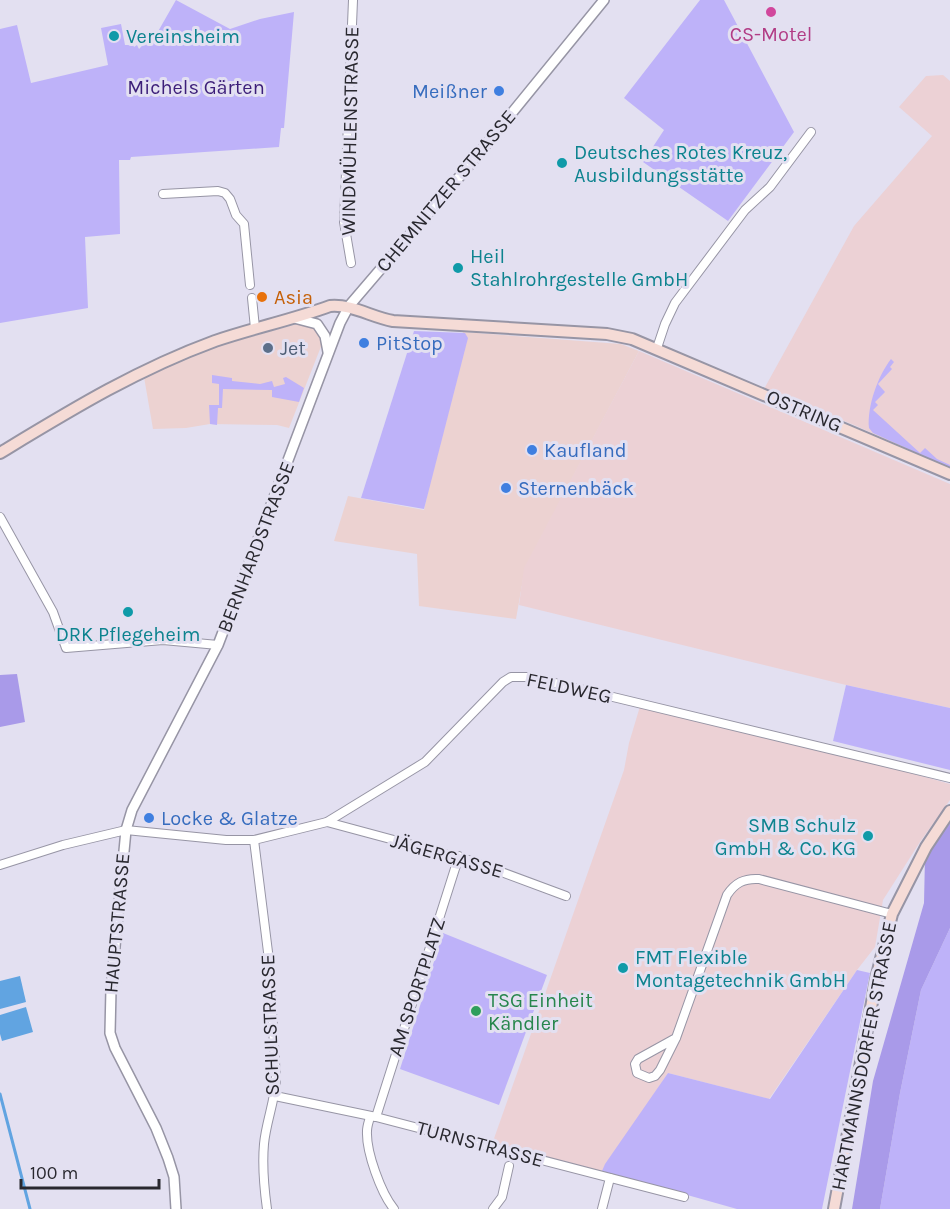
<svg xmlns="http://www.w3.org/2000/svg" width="950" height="1209" font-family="Karla,sans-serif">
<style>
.commercial{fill:#ecd2d1}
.industrial{fill:#ecd1d5}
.green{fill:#beb2f9}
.forest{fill:#a99ae9}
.water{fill:#61a4e1}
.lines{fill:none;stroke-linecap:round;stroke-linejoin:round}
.stream{stroke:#61a4e1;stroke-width:3}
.minor-casing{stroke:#9795a5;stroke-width:10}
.tertiary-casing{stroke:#9795a5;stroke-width:12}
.secondary-casing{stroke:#9795a5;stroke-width:14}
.minor{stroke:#fff;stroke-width:8}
.tertiary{stroke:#fff;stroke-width:9}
.secondary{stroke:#f5dbd6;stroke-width:10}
.hotel-dot{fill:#d1479c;stroke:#e3e0f1;stroke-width:2}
.culture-dot{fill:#0f9aa8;stroke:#e3e0f1;stroke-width:2}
.shop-dot{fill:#3f7fe0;stroke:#e3e0f1;stroke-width:2}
.food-dot{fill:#e8710a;stroke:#e3e0f1;stroke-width:2}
.service-dot{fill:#5c6f8a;stroke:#e3e0f1;stroke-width:2}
.leisure-dot{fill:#2e9e5b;stroke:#e3e0f1;stroke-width:2}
.labels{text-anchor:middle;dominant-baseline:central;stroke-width:6;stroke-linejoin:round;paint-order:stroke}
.hotel-label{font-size:20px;fill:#b23c85;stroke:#e3e0f1}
.culture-label{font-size:20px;fill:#0d838f;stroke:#e3e0f1;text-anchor:start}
.park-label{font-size:20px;fill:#3c1e79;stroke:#e3e0f1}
.shop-label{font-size:20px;fill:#366cbe;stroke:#e3e0f1;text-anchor:start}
.street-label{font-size:20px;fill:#29282f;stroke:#e3e0f1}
.food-label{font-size:20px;fill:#c56008;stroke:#e3e0f1;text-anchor:start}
.service-label{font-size:20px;fill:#4e5e75;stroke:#e3e0f1;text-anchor:start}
.leisure-label{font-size:20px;fill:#27864d;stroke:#e3e0f1;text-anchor:start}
</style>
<rect width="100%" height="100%" fill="#e3e0f1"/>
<g class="commercial">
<path d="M301,323L312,326L319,331L322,344L289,428L277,425L210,424L186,428L153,429L144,377L213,347Z"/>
<path d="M463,332L621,344L639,351L525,568L516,619L419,606L417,554L334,541L348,496L424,510Z"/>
</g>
<g class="industrial">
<path d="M943,75L950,81V468L854,425L764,389L854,226L932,136L899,107L926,76Z"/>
<path d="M639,351L950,484V708L846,685L519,605L524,568Z"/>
<path d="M641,703L798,741L950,784V800L920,842L883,900L875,947L857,970L769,1099L668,1073L601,1176L491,1147L624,770L629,743Z"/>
</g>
<g class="green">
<path d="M176,0L230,29L260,19L294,12L284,128H281L279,147L131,157L130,160H119L120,234L85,237L88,308L0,323V29L17,25L31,83L108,65L101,28L121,24L125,45H133L134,47L137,45L139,49L153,34L156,35Z"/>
<path d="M700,0H724L794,132L728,221L643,162L664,130L624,98Z"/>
<path d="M414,331L465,333L468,338L424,509L361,498Z"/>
<path d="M891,359L894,362L890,367L892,369L878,384L885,392L875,402L878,405L873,410L920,453L925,448L937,459L950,465V468L873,433L869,428C867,406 878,376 891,359Z"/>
<path d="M212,375L232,378V381L260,384L272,381L274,387L285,384L283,378L286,377L304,388L299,402L272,397V390L223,389L222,408H218L217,425L210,424L209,405H219V384L212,383Z"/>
<path d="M846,685L950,708V770L833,741Z"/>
<path d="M950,928V1209H880L900,1093L921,990Z"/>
<path d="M443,933L547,975L499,1105L400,1069Z"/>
<path d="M857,970L870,973L822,1209H737L602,1171L605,1164L668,1073L770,1099Z"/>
</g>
<g class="forest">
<path d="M17,674L25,722L0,727V675Z"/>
<path d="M950,823V928L921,990L900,1093L880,1209H852L873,1081L924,903L925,857Z"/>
</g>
<g class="water">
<path d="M20,976L26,1002L0,1009V981Z"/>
<path d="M26,1007L33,1032L2,1041L0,1034V1015Z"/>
</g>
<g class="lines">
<path class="stream" d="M0,1094L30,1209"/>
<g class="minor-casing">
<g id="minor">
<path d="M163,194L218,191L225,193L230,199L236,215L244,224L250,285"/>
<path d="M351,263L344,222L353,0"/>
<path d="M252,298L255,328"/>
<path d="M657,348L665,324L675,303L745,210L770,187L811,132"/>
<path d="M0,517L53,612L66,648L163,640L218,645"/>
<path d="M327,822L472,861L566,896"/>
<path d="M254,840L269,960L276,1079C275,1101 266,1122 264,1144C262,1166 264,1187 267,1209"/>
<path d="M0,865L63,845L126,830L226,840H254L327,822L425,762L503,682L511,677H530L950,778"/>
<path d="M676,1038L638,1059L635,1064L637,1073L649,1078L655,1076L660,1070L676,1038L727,895C735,883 744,878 759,879L892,914"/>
<path d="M275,1096L376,1117L684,1197"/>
<path d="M370,1117C369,1121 367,1126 367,1131C366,1152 381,1193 394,1209"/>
<path d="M376,1117L459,856"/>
<path d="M493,1209L502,1197L509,1166"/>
<path d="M602,1209L610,1178"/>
</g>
</g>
<g class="tertiary-casing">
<g id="tertiary">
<path d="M294,318L317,324L325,336L328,352"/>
<path d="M176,1209L174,1177L168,1158L156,1128L115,1048L110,1033L111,989L124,851L126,830L132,810L218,645L340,323L349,306L467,168L604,0"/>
</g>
</g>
<g class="secondary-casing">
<g id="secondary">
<path d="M0,453C71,410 136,370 215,341C253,328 292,320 330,306C352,304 371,317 393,321L607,334L632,339L950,474"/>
<path d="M834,1209L877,975L892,914L926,847L950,811"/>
</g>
</g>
<use href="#minor" class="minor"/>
<use href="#tertiary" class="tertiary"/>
<use href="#secondary" class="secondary"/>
</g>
<circle class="hotel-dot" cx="771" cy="12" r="6"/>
<g class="culture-dot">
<circle cx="114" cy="36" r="6"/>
<circle cx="562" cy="163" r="6"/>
<circle cx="458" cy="268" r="6"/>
<circle cx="128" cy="612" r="6"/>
<circle cx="868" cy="836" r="6"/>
<circle cx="623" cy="968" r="6"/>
</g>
<g class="shop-dot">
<circle cx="499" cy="91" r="6"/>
<circle cx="364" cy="343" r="6"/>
<circle cx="532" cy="450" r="6"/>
<circle cx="506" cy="488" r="6"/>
<circle cx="149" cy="818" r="6"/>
</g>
<circle class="food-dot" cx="262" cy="297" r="6"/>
<circle class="service-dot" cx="268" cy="348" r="6"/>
<circle class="leisure-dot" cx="476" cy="1011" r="6"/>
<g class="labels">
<g class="hotel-label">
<text x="771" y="34">CS-Motel</text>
</g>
<g class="culture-label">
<text x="126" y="36">Vereinsheim</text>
<text x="574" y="152">Deutsches Rotes Kreuz,<tspan x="574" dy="23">Ausbildungsstätte</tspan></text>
<text x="470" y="256">Heil<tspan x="470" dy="23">Stahlrohrgestelle GmbH</tspan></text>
<text x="128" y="634" text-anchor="middle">DRK Pflegeheim</text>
<text x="856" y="825" text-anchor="end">SMB Schulz<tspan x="856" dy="23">GmbH &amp; Co. KG</tspan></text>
<text x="635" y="957">FMT Flexible<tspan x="635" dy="23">Montagetechnik GmbH</tspan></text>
</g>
<g class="park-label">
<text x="196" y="87">Michels Gärten</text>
</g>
<g class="shop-label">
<text x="487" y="91" text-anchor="end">Meißner</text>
<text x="376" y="343">PitStop</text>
<text x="544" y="450">Kaufland</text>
<text x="518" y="488">Sternenbäck</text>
<text x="161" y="818">Locke &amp; Glatze</text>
</g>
<g class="street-label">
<text transform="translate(350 131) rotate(-89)">WINDMÜHLENSTRASSE</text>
<text transform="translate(446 191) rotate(-50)">CHEMNITZER STRASSE</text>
<text transform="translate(804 411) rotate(23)">OSTRING</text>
<text transform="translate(256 547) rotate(-69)">BERNHARDSTRASSE</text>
<text transform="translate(569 688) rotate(12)">FELDWEG</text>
<text transform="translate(447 856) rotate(16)">JÄGERGASSE</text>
<text transform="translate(117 923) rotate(-85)">HAUPTSTRASSE</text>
<text transform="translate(417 987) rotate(-72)">AM SPORTPLATZ</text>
<text transform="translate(270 1025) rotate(-92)">SCHULSTRASSE</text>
<text transform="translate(864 1056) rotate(-79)">HARTMANNSDORFER STRASSE</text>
<text transform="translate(480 1144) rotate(15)">TURNSTRASSE</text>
</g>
<g class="food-label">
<text x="274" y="297">Asia</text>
</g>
<g class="service-label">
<text x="280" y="348">Jet</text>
</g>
<g class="leisure-label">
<text x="488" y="1000">TSG Einheit<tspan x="488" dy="23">Kändler</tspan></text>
</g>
</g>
<path d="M21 1179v9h138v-9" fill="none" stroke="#29282f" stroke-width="3"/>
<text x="30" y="1179" font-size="18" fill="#29282f" stroke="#e3e0f1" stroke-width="4.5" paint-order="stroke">100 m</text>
</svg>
